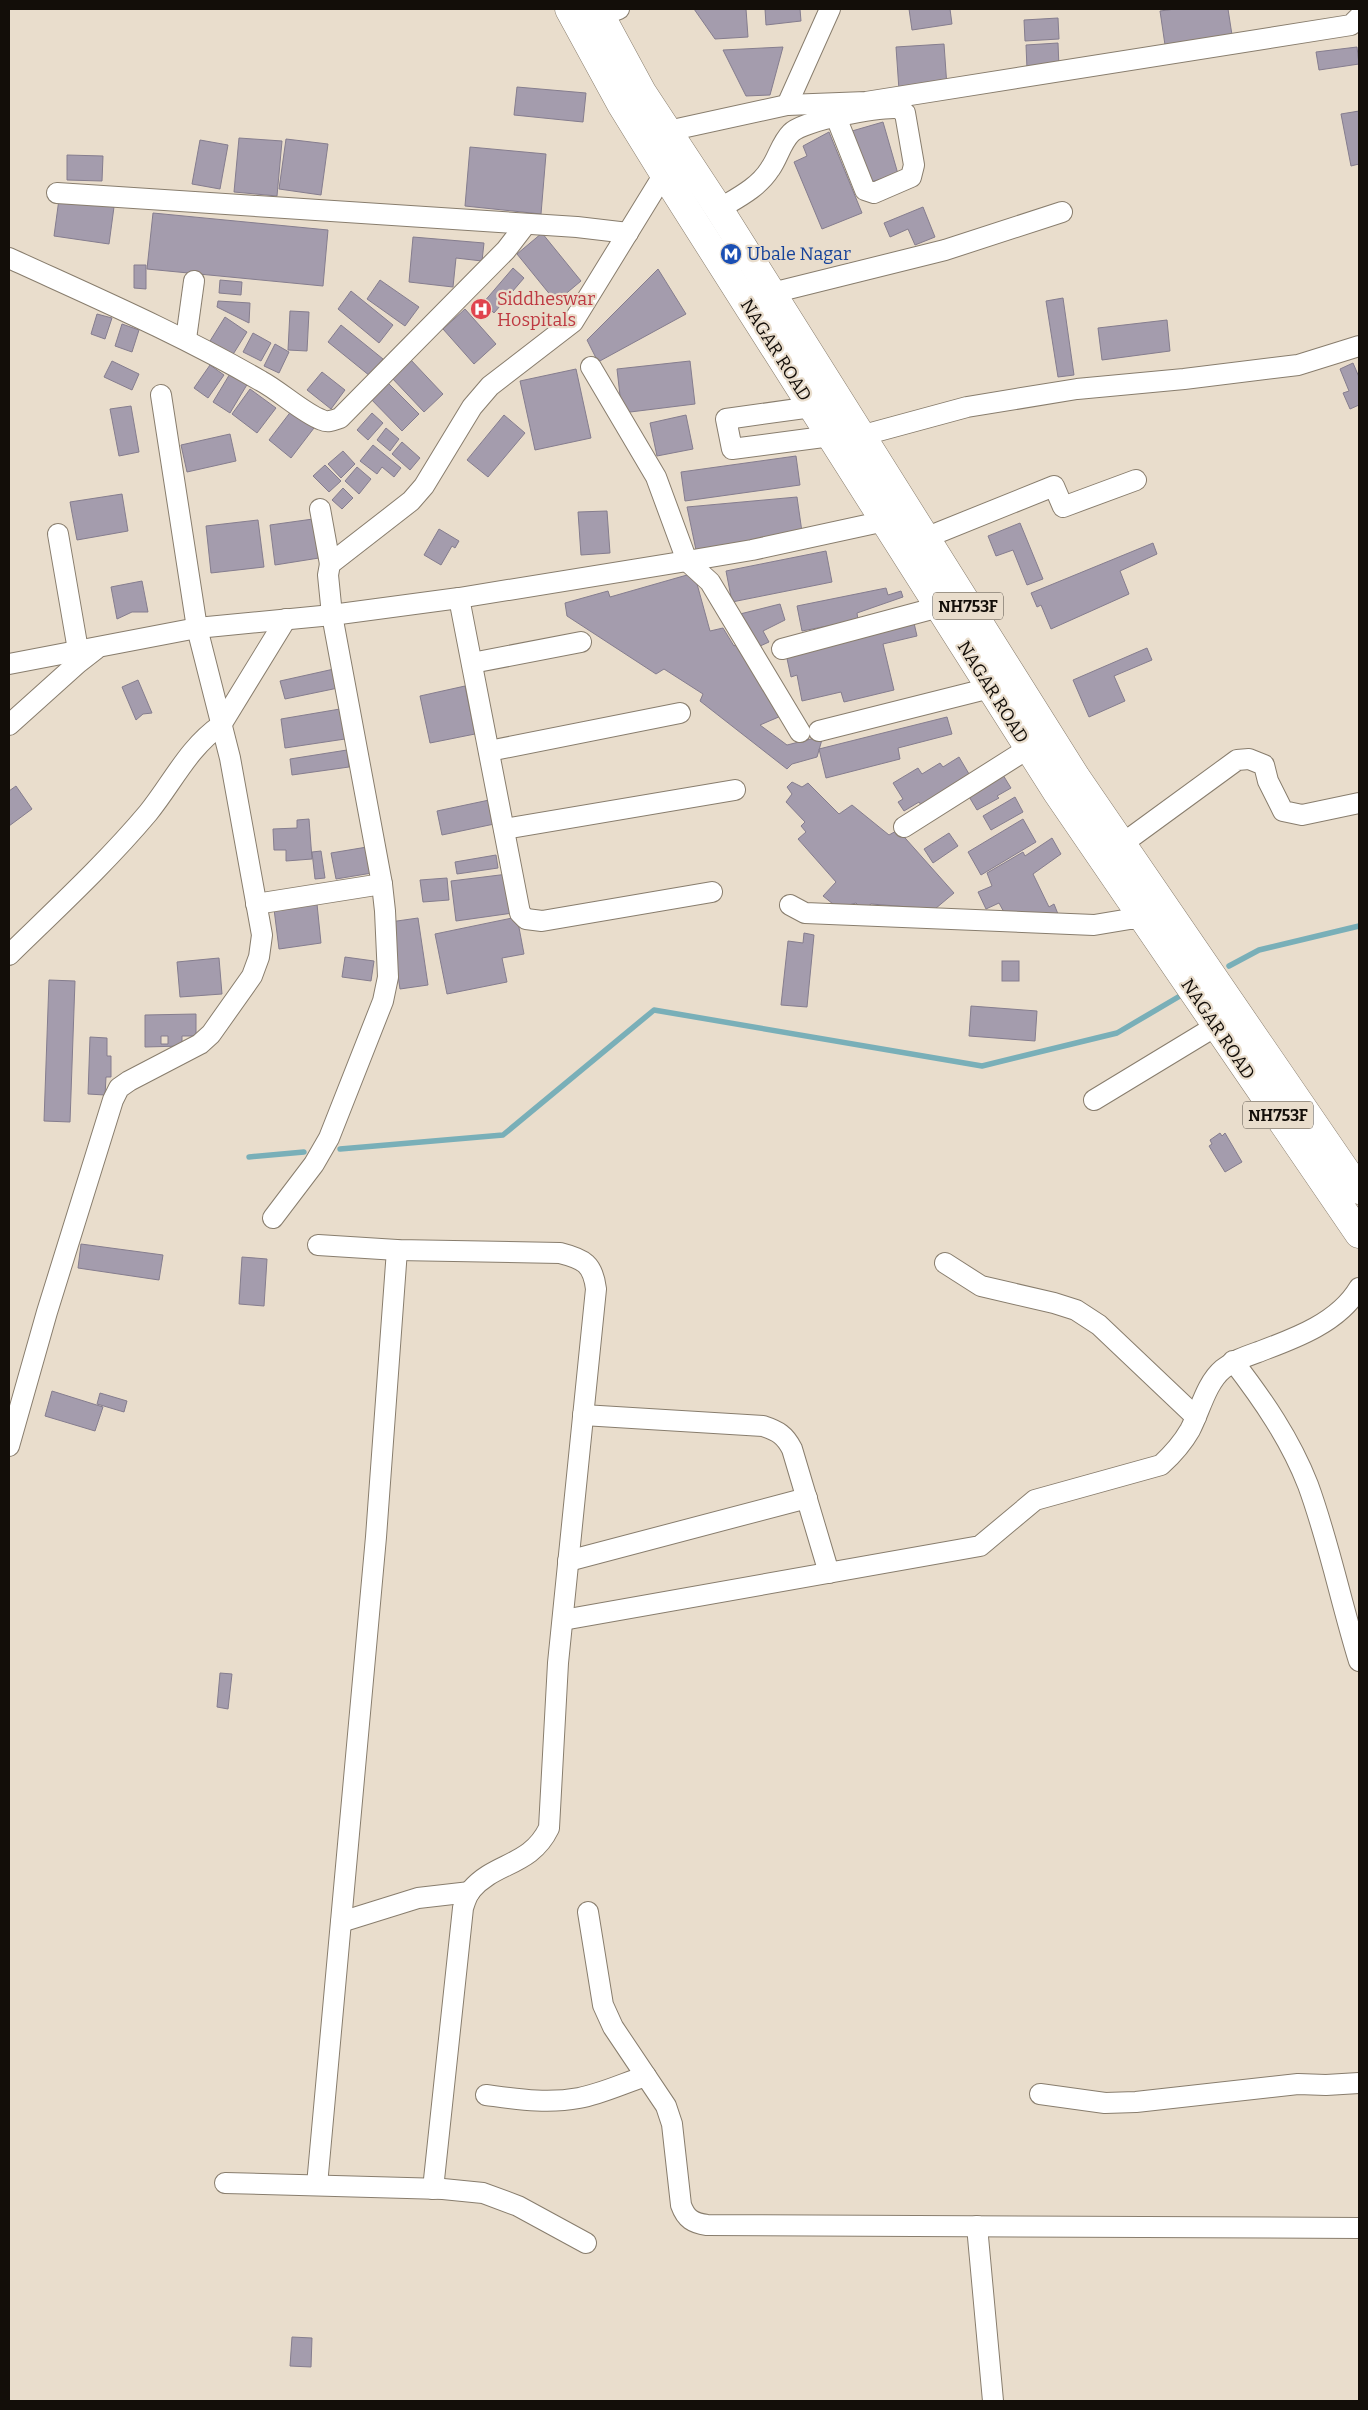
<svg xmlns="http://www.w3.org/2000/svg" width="1368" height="2410" font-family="Bitter,serif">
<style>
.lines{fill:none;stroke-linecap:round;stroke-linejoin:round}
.stream{stroke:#79afb8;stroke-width:5.5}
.building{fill:#a49cad;stroke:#857d8e;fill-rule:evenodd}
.minor-casing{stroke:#887d6d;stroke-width:22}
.highway-casing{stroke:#887d6d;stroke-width:29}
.minor{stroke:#fff;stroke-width:20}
.highway{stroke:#fff;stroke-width:28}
.labels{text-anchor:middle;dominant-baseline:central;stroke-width:4.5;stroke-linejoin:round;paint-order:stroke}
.shield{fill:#e9ddcc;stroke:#534c44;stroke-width:1}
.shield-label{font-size:16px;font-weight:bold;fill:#130e09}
.transit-label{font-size:18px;fill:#164399;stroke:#e9ddcc;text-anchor:start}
.health-label{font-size:18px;fill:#be3a42;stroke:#e9ddcc;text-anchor:start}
.street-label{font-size:18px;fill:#130e09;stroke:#e9ddcc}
</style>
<rect width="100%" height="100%" fill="#e9ddcc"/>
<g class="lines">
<g class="stream">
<path d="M1229,966L1259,950L1359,926"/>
<path d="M340,1149L503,1135L654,1010L982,1066L1117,1033L1185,993"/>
<path d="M249,1157L304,1152"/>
</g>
</g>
<g class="building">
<path d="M694,9H746L748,37L715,39Z"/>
<path d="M765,9H800L801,21L766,25Z"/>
<path d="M909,9H950L952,24L912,30Z"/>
<path d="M1175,9H1228L1232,35L1165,45L1160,11Z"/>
<path d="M1058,18L1059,39L1025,41L1024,20Z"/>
<path d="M1058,43L1059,67L1027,69L1026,45Z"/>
<path d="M944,44L947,87L899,90L896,47Z"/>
<path d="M783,47L770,95L746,96L723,50Z"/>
<path d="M1357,47L1359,64L1319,70L1316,52Z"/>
<path d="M517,87L586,93L583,122L514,115Z"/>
<path d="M1359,111V164L1351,166L1341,114Z"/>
<path d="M883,122L898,174L867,183L852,131Z"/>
<path d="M829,132L862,213L822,229L794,162L807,156L803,146Z"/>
<path d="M239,138L282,141L277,196L234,192Z"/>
<path d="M286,139L328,144L321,195L279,189Z"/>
<path d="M200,140L228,145L220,189L192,184Z"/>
<path d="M470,147L546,154L541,214L465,206Z"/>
<path d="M67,155L103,156L102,181L67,180Z"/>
<path d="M59,199L114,207L109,244L54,236Z"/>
<path d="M923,207L935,237L915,245L908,229L890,237L884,223Z"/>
<path d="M153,213L328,230L323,286L147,269Z"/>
<path d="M542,233L581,281L556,302L517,254Z"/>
<path d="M413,237L484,243L482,261L456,258L453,287L409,282Z"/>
<path d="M134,265H146V289L134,288Z"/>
<path d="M513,268L524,278L494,313L483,303Z"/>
<path d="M658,269L686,314L598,362L587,340Z"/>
<path d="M220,280L242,282L241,295L219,293Z"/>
<path d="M380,280L419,307L405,326L367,299Z"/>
<path d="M351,291L393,325L379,343L338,309Z"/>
<path d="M1063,298L1074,375L1058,377L1046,301Z"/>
<path d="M218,301L250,303L249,323L217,307Z"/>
<path d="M465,309L496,344L474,364L443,329Z"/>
<path d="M290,311L309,312L307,351L288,350Z"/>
<path d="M97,314L112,318L105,339L91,334Z"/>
<path d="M225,317L247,332L232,356L210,341Z"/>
<path d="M1167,320L1170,351L1102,360L1098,328Z"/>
<path d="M122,324L139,330L132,352L115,346Z"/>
<path d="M341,325L383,359L370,376L328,342Z"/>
<path d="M253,333L271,343L261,361L243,352Z"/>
<path d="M275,344L289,352L279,373L264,366Z"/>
<path d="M410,359L443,394L424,412L391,377Z"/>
<path d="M112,361L139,374L132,390L104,377Z"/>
<path d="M690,361L695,404L622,413L617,369Z"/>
<path d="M1353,363L1359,377V405L1350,409L1343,393L1349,391L1340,369Z"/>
<path d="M210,365L224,375L208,398L194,388Z"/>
<path d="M576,369L591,438L535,450L520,381Z"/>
<path d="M231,372L248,383L230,413L213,402Z"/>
<path d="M322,372L345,390L331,409L307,390Z"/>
<path d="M384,379L419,414L402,431L368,396Z"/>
<path d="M250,389L276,408L257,433L232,414Z"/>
<path d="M131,406L139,452L119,456L110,409Z"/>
<path d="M292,410L314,428L291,458L269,440Z"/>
<path d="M372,413L383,423L368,440L357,430Z"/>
<path d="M504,415L525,433L488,477L467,460Z"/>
<path d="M686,415L693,449L657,456L650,423Z"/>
<path d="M386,428L399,439L390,451L377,440Z"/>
<path d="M230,434L236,461L187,472L181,445Z"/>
<path d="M402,442L420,458L410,470L392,454Z"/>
<path d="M373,445L401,468L394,477L382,467L377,474L360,461Z"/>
<path d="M343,451L355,464L341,478L328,464Z"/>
<path d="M796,456L800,485L685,501L681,472Z"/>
<path d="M325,465L341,481L329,492L313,476Z"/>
<path d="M357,467L371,479L359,494L345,481Z"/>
<path d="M343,488L353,498L342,509L332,500Z"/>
<path d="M122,494L128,531L77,540L70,502Z"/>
<path d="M797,497L802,532L696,550L687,507Z"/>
<path d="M607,511L610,553L581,555L578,512Z"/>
<path d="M313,519L319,558L275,565L270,525Z"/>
<path d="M258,520L264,567L211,573L206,526Z"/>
<path d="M1020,523L1043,579L1027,585L1013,550L996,556L988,536Z"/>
<path d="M439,529L459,541L455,548L452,546L441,565L424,555Z"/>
<path d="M1153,543L1157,554L1120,571L1129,594L1051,629L1041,605L1037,607L1031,593Z"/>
<path d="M826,551L832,582L732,602L726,571Z"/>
<path d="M694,573L710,631L723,628L734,646L737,644L781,716L760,725L787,745L823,736L817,757L792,764L787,769L700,701L703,694L664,669L656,674L567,616L565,603L608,591L610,597Z"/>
<path d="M142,581L148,612H132L117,619L111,587Z"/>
<path d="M886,588L888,595L901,591L903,597L857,613L858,620L802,631L797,606Z"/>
<path d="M780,604L785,620L763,631L769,642L758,647L740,614Z"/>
<path d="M914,623L917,636L883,644L894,690L844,702L841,692L802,701L797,675L791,677L786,654Z"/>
<path d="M1147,648L1152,660L1114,676L1125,701L1089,717L1073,680Z"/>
<path d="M334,669L338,688L285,699L280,681Z"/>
<path d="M138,680L152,713L143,714L136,720L122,687Z"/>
<path d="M465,686L475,734L430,743L420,696Z"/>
<path d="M340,709L345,739L285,748L281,719Z"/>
<path d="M947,717L952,734L898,748L900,759L826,778L819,749Z"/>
<path d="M347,750L349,767L292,775L290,759Z"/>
<path d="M959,757L972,779L921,805L919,802L904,811L898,802L903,799L893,783L918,768L922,774L940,763L943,767Z"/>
<path d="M1003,775L1011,788L997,796L999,798L977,810L968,795Z"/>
<path d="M792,782L802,787L808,783L839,814L852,805L889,835L898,830L954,893L935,909L871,904L863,910L856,903L838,908L823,896L836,882L798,839L806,832L801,826L805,822L786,802L792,794L787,787Z"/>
<path d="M16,786L32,809L9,826V791Z"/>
<path d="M1015,797L1023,812L991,830L983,816Z"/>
<path d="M494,799L499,823L442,835L437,811Z"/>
<path d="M309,819L312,859L286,861V850H274L273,829L297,828V820Z"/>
<path d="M1023,819L1036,842L981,875L968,852Z"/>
<path d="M949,833L958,846L933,863L924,849Z"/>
<path d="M1052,838L1061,854L1033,874L1049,907L1054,904L1058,914H1005L999,903L986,909L978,892L992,886L987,873L1023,852L1025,856Z"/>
<path d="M367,847L372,873L336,879L331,853Z"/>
<path d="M321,851L325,878L315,879L312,852Z"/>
<path d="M496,855L498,868L457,874L455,862Z"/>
<path d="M508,874L513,913L456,921L451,881Z"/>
<path d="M447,878L449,900L423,902L420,880Z"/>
<path d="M317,904L321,943L279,949L274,909Z"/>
<path d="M517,917L524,954L502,958L507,982L447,994L435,934Z"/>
<path d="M418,918L428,985L400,989L390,922Z"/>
<path d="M804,933L814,935L807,1007L781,1005L788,941L803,943Z"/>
<path d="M345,957L374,961L371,981L342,977Z"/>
<path d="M219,958L222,994L180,997L177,962Z"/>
<rect x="1002" y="961" width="17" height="20"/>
<path d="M49,980L75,981L70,1122L44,1121Z"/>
<path d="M971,1006L1037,1011L1035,1041L969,1036Z"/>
<path d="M196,1014V1036H182V1046L145,1047V1015ZM161,1036H168V1044H161Z"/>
<path d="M90,1037L107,1038V1056H111V1077H106L105,1095L88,1094Z"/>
<path d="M1220,1133L1222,1136L1225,1133L1242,1162L1225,1172L1209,1146L1212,1144L1210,1140Z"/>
<path d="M81,1244L163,1255L159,1280L78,1268Z"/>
<path d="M242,1257L267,1259L264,1306L239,1304Z"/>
<path d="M52,1391L103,1407L95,1431L45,1416Z"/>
<path d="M100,1393L127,1401L124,1412L97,1404Z"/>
<path d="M220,1673L232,1674L228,1709L217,1707Z"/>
<path d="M292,2337L312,2338L311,2367L290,2366Z"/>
</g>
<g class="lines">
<g class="minor-casing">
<g id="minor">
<path d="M601,16L619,9"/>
<path d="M787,105L830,9"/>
<path d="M658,136L668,131L787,105L866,102L1351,25L1359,17"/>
<path d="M57,193L577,227L628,233"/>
<path d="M719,209C737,198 758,188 770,169C778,158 781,143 791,133C803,120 879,107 898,108L905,113L914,165L911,177L874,193L865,190L836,117"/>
<path d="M9,258C94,297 180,334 261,381C280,391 303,413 322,420C328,423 334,420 340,418L506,250L526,224"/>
<path d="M772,293L945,250L1062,212"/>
<path d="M186,339L194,281"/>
<path d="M591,367L656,477L687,561L710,582L800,732"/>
<path d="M812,407L726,419L732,449L831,436"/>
<path d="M860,436L967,407L1077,389L1184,379L1298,365L1359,346"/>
<path d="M320,509L330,564"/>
<path d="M58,534L78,650"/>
<path d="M925,538L1054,486L1063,507L1136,480"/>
<path d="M459,598L520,913L526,919L542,921L712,892"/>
<path d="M782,649L939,607"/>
<path d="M472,663L581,642"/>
<path d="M9,664L197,628L332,615L459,598L687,561L752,550L885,521"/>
<path d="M9,725L78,663L96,649"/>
<path d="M819,731L990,688"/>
<path d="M489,751L680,713"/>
<path d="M904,827L1029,748"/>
<path d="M504,829L735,790"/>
<path d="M1122,844L1237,760L1249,759L1264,765L1268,781L1283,811L1302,815L1359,803"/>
<path d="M256,904L382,884"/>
<path d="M790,905L805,913L1094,925L1130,919H1143"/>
<path d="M9,955C56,909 106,863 148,813C173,782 188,748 221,725L286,619"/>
<path d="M1094,1100L1216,1026"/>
<path d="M273,1218L314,1164L329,1138L383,1001L388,977L385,911L382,884L332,615L328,575L330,564L411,501L424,486L472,407L490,386L573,322L664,174"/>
<path d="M318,1245L397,1250L560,1253C584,1259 593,1264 596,1289L558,1663L549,1828C530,1867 496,1861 471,1890C467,1895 465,1902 463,1908L433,2189"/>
<path d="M945,1263L981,1286L1054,1303L1076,1310L1099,1325L1196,1417"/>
<path d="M1233,1361C1263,1400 1290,1439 1308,1485C1329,1542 1341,1603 1359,1661"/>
<path d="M583,1415L763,1426C778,1431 785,1435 792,1449L829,1573"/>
<path d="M9,1446L47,1312L113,1100L119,1088L129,1081L200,1044L211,1034L252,976L259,957L262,935L230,758L197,628L161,395"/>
<path d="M568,1561L807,1498"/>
<path d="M563,1620L980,1546L1035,1500L1161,1465C1173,1454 1182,1444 1190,1430C1200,1411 1206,1383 1223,1369C1234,1360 1247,1356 1261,1351C1296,1338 1339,1322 1359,1288"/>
<path d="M588,1912L603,2005L613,2027L666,2106L672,2124L681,2205C686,2219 693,2223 707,2225L1359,2228"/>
<path d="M341,1922L418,1898L470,1892"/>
<path d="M1040,2094L1105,2103L1136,2102L1298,2084L1326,2085L1359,2083"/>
<path d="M486,2095C517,2099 547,2104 579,2098C601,2094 624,2083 646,2076"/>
<path d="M225,2183L443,2189L483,2193L518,2206L586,2243"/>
<path d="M317,2185L376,1537L397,1250"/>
<path d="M977,2226L993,2401"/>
</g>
</g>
<g class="highway-casing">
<g id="highway">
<path d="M569,9L622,106L664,174L1056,791L1359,1234"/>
<path d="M597,9L642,92L719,209L1076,777L1359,1190"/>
</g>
</g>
<use href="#minor" class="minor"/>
<use href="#highway" class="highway"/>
</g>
<defs>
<g id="metro-disc" transform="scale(1.125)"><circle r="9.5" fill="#1a4fb4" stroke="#e9ddcc"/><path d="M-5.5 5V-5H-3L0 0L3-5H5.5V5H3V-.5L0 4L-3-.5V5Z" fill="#fff"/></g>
<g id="hospital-disc" transform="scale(1.125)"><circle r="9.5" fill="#e0444e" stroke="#e9ddcc"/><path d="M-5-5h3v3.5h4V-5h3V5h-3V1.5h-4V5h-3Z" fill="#fff"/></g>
</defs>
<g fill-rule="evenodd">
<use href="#metro-disc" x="731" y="254"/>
<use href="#hospital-disc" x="481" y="309"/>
</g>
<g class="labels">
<g class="shield">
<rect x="933" y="592.5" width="70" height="27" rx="4"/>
<rect x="1243" y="1101.5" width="70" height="27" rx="4"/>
</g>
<g class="shield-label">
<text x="968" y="606">NH753F</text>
<text x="1278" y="1115">NH753F</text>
</g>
<g class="transit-label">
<text x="747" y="254">Ubale Nagar</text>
</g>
<g class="health-label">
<text x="497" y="299">Siddheswar<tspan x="497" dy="21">Hospitals</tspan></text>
</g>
<g class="street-label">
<text transform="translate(776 350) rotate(58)">NAGAR ROAD</text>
<text transform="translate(993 692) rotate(58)">NAGAR ROAD</text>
<text transform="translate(1218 1029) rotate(56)">NAGAR ROAD</text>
</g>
</g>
<rect width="1368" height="2410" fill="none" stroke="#130e09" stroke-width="20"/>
</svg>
